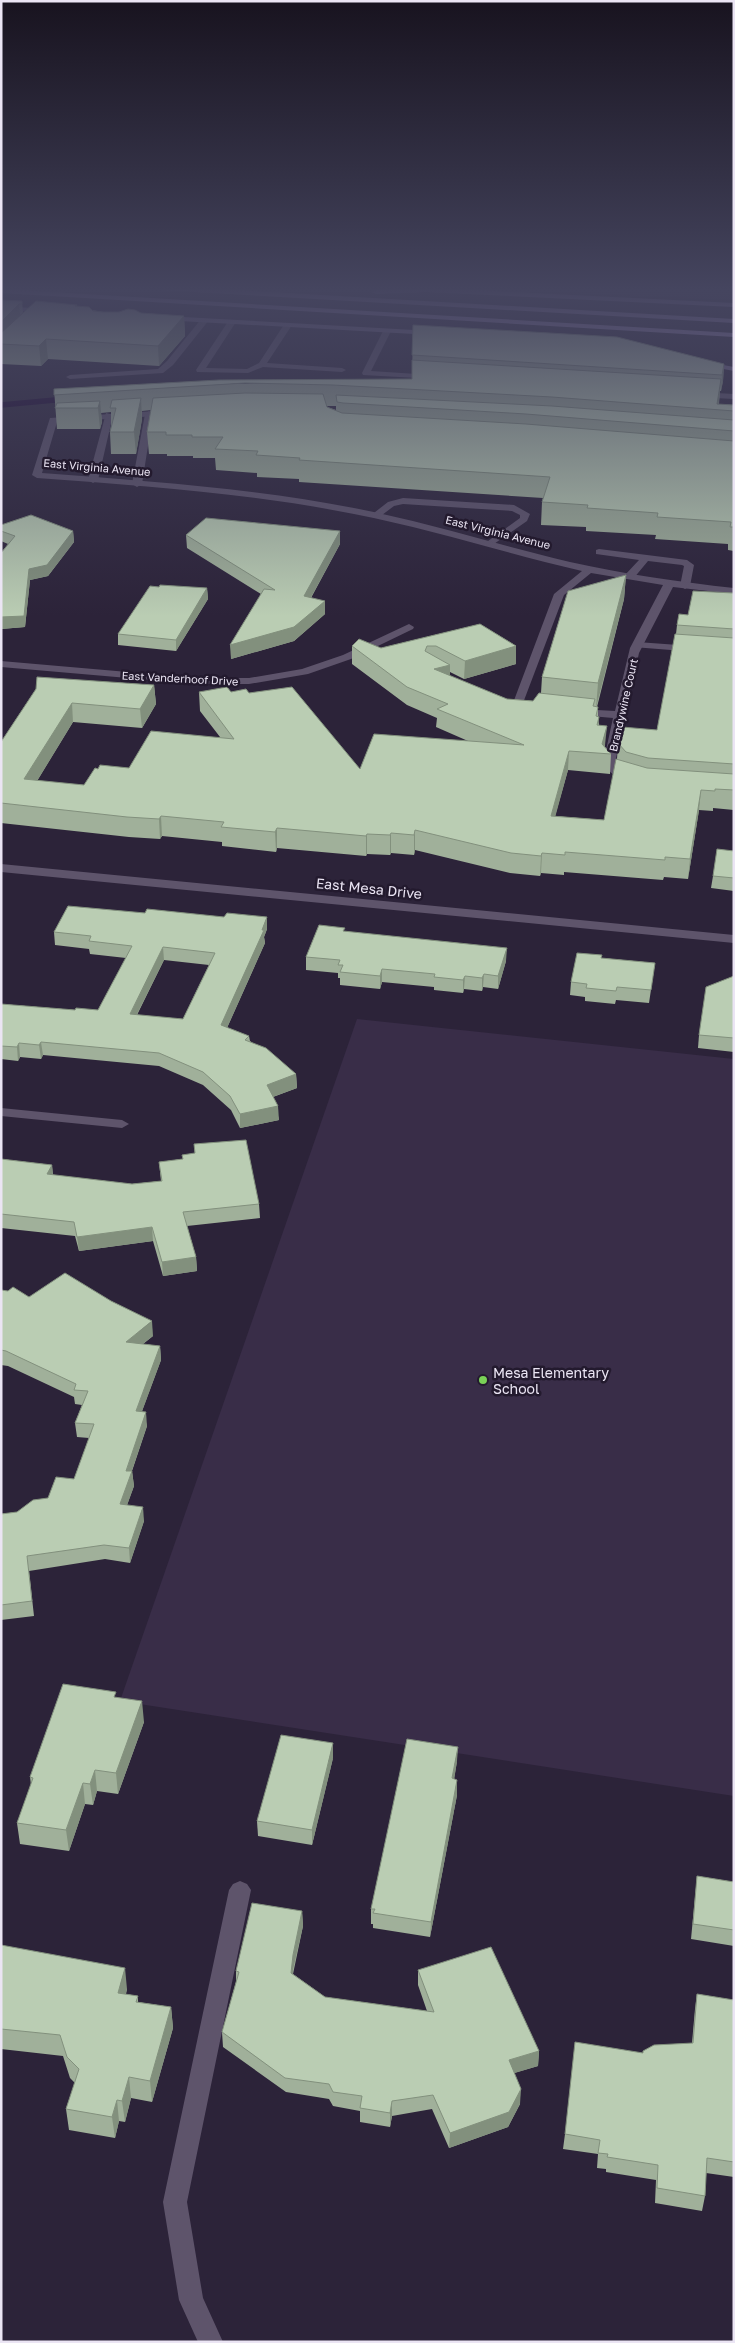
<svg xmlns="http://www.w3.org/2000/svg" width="735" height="2343" font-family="'Golos Text',sans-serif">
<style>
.built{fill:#392d48}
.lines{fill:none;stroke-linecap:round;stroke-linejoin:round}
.stream{stroke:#19032d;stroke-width:5.5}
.lane{fill:#5e546b;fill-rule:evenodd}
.street{fill:#5e546b;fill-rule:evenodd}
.secondary{fill:#7b6d90;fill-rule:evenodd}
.highway{fill:#a790c6;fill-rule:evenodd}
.wall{fill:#a0b09a;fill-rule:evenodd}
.shaded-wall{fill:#82907d}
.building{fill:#bacdb3;stroke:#82907d;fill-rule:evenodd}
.poi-dot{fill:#7ad157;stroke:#231a2e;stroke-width:2}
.labels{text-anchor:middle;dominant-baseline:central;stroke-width:5;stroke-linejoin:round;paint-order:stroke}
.far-street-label{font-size:11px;fill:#ebe5f4;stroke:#231a2e}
.street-label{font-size:14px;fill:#ebe5f4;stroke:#231a2e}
.poi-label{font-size:14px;fill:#ebe5f4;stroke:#231a2e;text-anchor:start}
</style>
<rect width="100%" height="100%" fill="#2c2339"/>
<g class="built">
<path d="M448,288H734V300Z"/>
<path d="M357,1019L734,1059V1796L120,1701Z"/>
</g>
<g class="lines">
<path class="stream" d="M1,405L66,399"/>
<g class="lane">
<path d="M202,318L209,320L173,365L163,373L70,379L66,377L70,375L158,369L167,361Z"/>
<path d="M229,320L236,322L206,368L247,369L259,363L285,323H288L292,325L267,363L342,368L346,370L342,372L263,367L248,373L197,372L196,370Z"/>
<path d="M384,329L391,331L371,371L432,375H435V379L363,375L362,373Z"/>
<path d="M699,392L734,394V399L696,397V393Z"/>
<path d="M149,411L153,414L142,484L137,487L132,484L145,414Z"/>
<path d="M106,413L113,415L98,480L93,483L88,480Z"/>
<path d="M403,498L514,505L530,514L527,521L491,546L488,545V541L520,518V515L512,511L403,504L394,506L378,518L370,516L388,502Z"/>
<path d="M599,549L687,560L694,565L690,586L685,589L680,586L684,566L682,565L648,561L633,579H625V575L639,560L596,554V550Z"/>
<path d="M637,642L734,649V655L633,647V643Z"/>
<path d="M240,1881L247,1884L251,1890L187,2202L203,2298L223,2342H198L179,2300L163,2202L229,1890L233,1884Z"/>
</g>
<g class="street">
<path d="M171,410L175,413L174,415L57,422L42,473C146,481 251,488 354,508C427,522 497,545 570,562C624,574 679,582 734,588V594L673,587L639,653L615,763L624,773L635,776L637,778L635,780C622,784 611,774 603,764L613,718L579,715L573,712L579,709L615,711L630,648L663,585L591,573L564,595L523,703L522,705H514L513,703L554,594L582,571C505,553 431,529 354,514C249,493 143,486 37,478L32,475L50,418Z"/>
<path d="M409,624L414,627L413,629L351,659L308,674L249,684H197L1,667V661L197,678H249L302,669L343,655Z"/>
<path d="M1,864L734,935V943L1,872Z"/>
<path d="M1,1108L122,1120L129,1124L122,1128L1,1116Z"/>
</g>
<g class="secondary">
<path d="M1,306L47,309L51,311L47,313L1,310Z"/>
<path d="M165,316L432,331L436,333L432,335L162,320L161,318Z"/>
<path d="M702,361L734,367V371L702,365Z"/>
</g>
<g class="highway">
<path d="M155,288H201L734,319V323L159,290Z"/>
<path d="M435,288L734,303V307L426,292L376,294L372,292L376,290Z"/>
<path d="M1,289L734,333V337L1,293Z"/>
</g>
</g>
<g class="wall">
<path d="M1,300L22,301L23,313L77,305V307L103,312L141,313L184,316L185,336L159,366L48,359L41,366L1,364Z"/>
<path d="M413,325L724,364L723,381L721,391H720L719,404L734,405V551L728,550V544L655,539L656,535L586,531V527L541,525L542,502L543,498L299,482V479L257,477V473L216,470L215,458H193V456H167V454H149L147,432L151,410L142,411V419L136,454H111L110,432L111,426V412L101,413L102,422L100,429H57L54,389L412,379ZM327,406H336V410L327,407Z"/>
<path d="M1,525L73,531L74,542L48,576L30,580L25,627L1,629V553L8,544L1,541Z"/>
<path d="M340,531V544L311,598L325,614L294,641L231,659L261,594L187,548L186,535Z"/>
<path d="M626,575L624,599L597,707H598V716L599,725L605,745V747L611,754L610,774L568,770L555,816L604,820L617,759L618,743L657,730L676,634L677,625L688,615L734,593V810L713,808V811L699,810L688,879L664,877L663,880L564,872V875L541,873L540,876L510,873L415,850L414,855L391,853L390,855L367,854L366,856L277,848L276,852L222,846V842L162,836L160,839L129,837L1,823V742L36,689L154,685L156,704L142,728L73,722L37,781L84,785L98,769L129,768L220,737L200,711L199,692H231L249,693L360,769L468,741L436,727L437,718L407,705L352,664V646L381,648L480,624L516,646V664L464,679L450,672V676L507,699L533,701L541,693L542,677Z"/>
<path d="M159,587L207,588L208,599L176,651L118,645V634Z"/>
<path d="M734,851V891L711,888L713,876Z"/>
<path d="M267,929L264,937L265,943L227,1028L249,1036L250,1041L296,1074L297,1088L273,1097L279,1120L240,1128L231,1110L203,1085L159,1066L43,1055L41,1059L20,1057L18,1061L1,1059V1004L75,1010H98L126,958L90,954L89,949L55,945L54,932ZM164,960L209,965L183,1019L137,1015Z"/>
<path d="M345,932L506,961L498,989L483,987L482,991L464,989L463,993L434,990V987L382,982L380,989L340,985V978H338V973L306,970V957Z"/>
<path d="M602,958L655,963L649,1003L616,1000L615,1004L585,1001V997L570,995L571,982Z"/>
<path d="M734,976V1052L698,1048L699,1035Z"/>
<path d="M194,1144L259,1204L260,1218L187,1226L196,1257L197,1271L163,1276L153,1241L79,1251L75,1236L1,1228V1159L52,1165L53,1175L132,1184L161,1181L159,1162L182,1159L195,1154Z"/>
<path d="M1,1290L29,1297L153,1336L143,1344L160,1346L161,1360L142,1411L147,1426L132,1471L134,1486L127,1505L144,1521L130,1563L105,1559L29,1571L34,1616L1,1620V1514L17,1512L48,1498L74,1479L89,1438L77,1437L75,1423L82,1405L75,1404L74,1397L8,1366L1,1365Z"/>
<path d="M117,1697L144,1722L118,1794L97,1791L93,1805L85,1804L69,1851L20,1844L17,1823L31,1785L30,1777Z"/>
<path d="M333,1758L312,1845L258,1836L257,1821Z"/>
<path d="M457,1761L454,1779L457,1795L430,1937L373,1928V1924H371V1909Z"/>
<path d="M697,1876L734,1882V1946L691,1939Z"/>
<path d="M302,1911L303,1926L293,1974L325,1997L427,2011L418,1985V1970L539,2051L538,2066L514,2073L520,2104L508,2127L449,2148L432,2109L392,2116L390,2127L360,2122V2111L333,2106L329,2099L286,2092L223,2047L222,2032L236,1982V1971Z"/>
<path d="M1,1945L127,1989L126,1994L138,1996V2002L171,2007L173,2028L152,2102L131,2098L125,2122L119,2121L115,2138L69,2130L66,2109L75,2083L70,2078L63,2056L1,2049Z"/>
<path d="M697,1994L734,2000V2177L706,2173L705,2196L702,2211L655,2203L656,2180L606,2172V2169L597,2168L598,2154L563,2149L565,2134L643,2053L692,2043L695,2009Z"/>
</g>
<g class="shaded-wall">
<path d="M19,304L21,324L1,343V322Z"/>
<path d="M184,316L185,336L159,366L158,346Z"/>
<path d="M46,339L48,359L41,366L39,346Z"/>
<path d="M724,364L723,381L721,391L722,375Z"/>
<path d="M721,379L719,400L718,410L717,404Z"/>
<path d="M141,398L142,419L136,454L134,432Z"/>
<path d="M100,401L102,422L100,429L98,408Z"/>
<path d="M73,531L74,542L48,576L30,580L25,627L1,629V617L29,569Z"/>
<path d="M340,531V544L304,610V596Z"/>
<path d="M626,575L624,599L596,708L598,683Z"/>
<path d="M207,588L208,599L176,651V640Z"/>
<path d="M325,601V614L294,641L231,659L230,645Z"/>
<path d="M516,646V664L464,679L465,661Z"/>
<path d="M450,665V683L434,669Z"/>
<path d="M154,685L156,704L142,728L140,709Z"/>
<path d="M72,703L73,722L26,799L24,779Z"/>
<path d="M607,726L605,745L603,754L602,744Z"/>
<path d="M569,751L568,770L550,836L551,816Z"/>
<path d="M701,790L699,810L688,879L690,859Z"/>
<path d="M161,816L162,836L160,839L159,819Z"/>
<path d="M277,828V848L276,852L275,832Z"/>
<path d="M415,830V850L414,855V835Z"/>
<path d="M391,833V853L390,855V835Z"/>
<path d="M367,834V854L366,856V836Z"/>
<path d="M542,853L541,873L540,876L541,856Z"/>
<path d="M267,917V929L264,937L265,943L222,1039L221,1025Z"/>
<path d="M163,947L164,960L130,1028V1014Z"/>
<path d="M507,948L506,961L498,989V976Z"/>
<path d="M382,969V982L380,989V976Z"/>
<path d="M484,974L483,987L482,991V978Z"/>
<path d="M465,976L464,989L463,993V980Z"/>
<path d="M41,1042L43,1055L41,1059L39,1045Z"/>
<path d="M19,1043L20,1057L18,1061L17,1047Z"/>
<path d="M296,1074L297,1088L267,1099V1085Z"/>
<path d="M278,1106L279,1120L240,1128V1114Z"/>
<path d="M52,1165L53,1179L47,1174Z"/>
<path d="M152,1227L153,1241L79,1251L77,1237Z"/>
<path d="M196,1257L197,1271L163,1276L162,1262Z"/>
<path d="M152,1321L153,1336L127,1356L126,1342Z"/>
<path d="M160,1346L161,1360L137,1425L136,1411Z"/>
<path d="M146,1412L147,1426L127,1485L126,1471Z"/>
<path d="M132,1471L134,1486L122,1519L120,1504Z"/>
<path d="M143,1507L144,1521L130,1563L129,1548Z"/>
<path d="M142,1701L144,1722L118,1794L116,1773Z"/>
<path d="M333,1743V1758L312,1845V1830Z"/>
<path d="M458,1747L457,1761L452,1793V1778Z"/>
<path d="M95,1770L97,1791L93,1805L90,1784Z"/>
<path d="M457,1780V1795L430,1937L431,1922Z"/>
<path d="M83,1783L85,1804L69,1851L66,1830Z"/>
<path d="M302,1911L303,1926L293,1970L292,1988L291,1973L293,1955Z"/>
<path d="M125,1968L127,1989L120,2014L118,1993Z"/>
<path d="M171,2007L173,2028L152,2102L150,2081Z"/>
<path d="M539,2051L538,2066L508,2075L509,2060Z"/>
<path d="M129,2077L131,2098L125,2122L122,2101Z"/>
<path d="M521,2089L520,2104L508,2127L449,2148L450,2133Z"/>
<path d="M117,2100L119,2121L115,2138L112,2117Z"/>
<path d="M392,2101V2116L390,2127V2113Z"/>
</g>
<g class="building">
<path d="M1,300L22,301V304H19L1,322Z"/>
<path d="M36,301L77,305L75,306L89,307L93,311L103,312H119L128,309L135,310L141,313L184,316L158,346L46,339L39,346L1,344V333Z"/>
<path d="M413,325L617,337L724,364L722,375L412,355Z"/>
<path d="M412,360L721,379L717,404L734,405V411L552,397L333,385L245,383L54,395V389L219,380L412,379Z"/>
<path d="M245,393L323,394L327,407L342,413L526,424L734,441V527H730L731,522L657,517L658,513L587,508L588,505L542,502L550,477L299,460L300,458L256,455L258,451L215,449L223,437H192V435H166V432H147L153,398Z"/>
<path d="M336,395L552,406L734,420V431L526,414L343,403L337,402Z"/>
<path d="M141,398L134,432H110L116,408H110L112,400Z"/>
<path d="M100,401L98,408H55L57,403Z"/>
<path d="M31,515L73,531L47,565L29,569L24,616L1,617V553L15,536L1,531V525Z"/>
<path d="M206,518L340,531L304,596L325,601L294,627L230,645L264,589L275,590L186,535Z"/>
<path d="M626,575L598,683L542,677L568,591Z"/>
<path d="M160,585L207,588L176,640L118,634L150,586L159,587Z"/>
<path d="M693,591L734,593V629L677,625L679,614L688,615Z"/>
<path d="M480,624L516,646L465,661L436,646H427L425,651L450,665L434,669L507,699L533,701L539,693L595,699L593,706L598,707L596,716L599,717L597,725L607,726L602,744L611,754L569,751L551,816L604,820L616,759L647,768L734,774V790L715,789V791L701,790L690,859L665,857V860L565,852V855L542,853L541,856L511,853L415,830L414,835L391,833L390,835L367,834L366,836L277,828L275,832L221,827L224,822L161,816L159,819L127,817L1,803V742L36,689L37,677L154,685L140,709L72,703L24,779L84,785L95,768L98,769L100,765L129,768L151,731L234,739L199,692L227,687L231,692L246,689L249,693L292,687L360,769L374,734L524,745L437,709L448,704L407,687L352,646L359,639L381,648Z"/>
<path d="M675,634L734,638V764L648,758L626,752L618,743L622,727L657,730Z"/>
<path d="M717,849L734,851V878L713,876Z"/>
<path d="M68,906L145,913L147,909L224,917L227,913L267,917L262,930H264L221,1025L249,1036L245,1040L266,1048L296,1074L267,1085L278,1106L240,1114L230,1096L203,1072L159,1053L41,1042L39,1045L19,1043L17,1047L1,1046V1004L75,1010L76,1008L98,1010L132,946L89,941L91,936L54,932ZM163,947L215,953L183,1019L130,1014Z"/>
<path d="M319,925L345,928L343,931L507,948L498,976L484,974L482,978L465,976L463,980L434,977L435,974L382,969L380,976L340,972L343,965H338L340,960L306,957Z"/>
<path d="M577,953L602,955L601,958L655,963L651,990L617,987L616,991L586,988L587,984L571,982Z"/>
<path d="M734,976V1038L699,1035L706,987Z"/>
<path d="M246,1140L259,1204L183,1212L196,1257L162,1262L152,1227L77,1237L74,1222L1,1214V1159L52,1165L47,1174L132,1184L162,1181L159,1162L183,1159L182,1155L195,1153L194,1144Z"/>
<path d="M65,1273L111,1301L152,1321L126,1342L160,1346L136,1411L146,1412L126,1471H132L120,1504L143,1507L129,1548L104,1545L27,1556L32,1601L1,1605V1514L17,1512L33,1500L48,1498L56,1477L74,1479L94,1424L75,1423L88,1391L74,1390L76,1384L6,1351L1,1350V1290L8,1291L13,1287L29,1297Z"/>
<path d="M63,1684L116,1692L114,1697L142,1701L116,1773L95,1770L90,1784L83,1783L66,1830L17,1823L33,1778L30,1777Z"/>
<path d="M281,1735L333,1743L312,1830L257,1821Z"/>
<path d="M407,1739L458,1747L452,1778L457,1780L431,1922L373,1913L375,1909H371Z"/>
<path d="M697,1876L734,1882V1930L693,1924Z"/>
<path d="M252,1903L302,1911L293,1955L291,1973L325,1997L434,2012L418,1970L491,1947L539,2051L509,2060L521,2089L509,2112L450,2133L433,2095L392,2101L390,2113L360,2108L362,2096L333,2092L329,2084L285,2078L222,2032L239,1972L236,1971Z"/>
<path d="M1,1945L125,1968L118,1993L138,1996L136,2002L171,2007L150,2081L129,2077L122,2101L117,2100L112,2117L66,2109L79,2069L67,2057L60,2035L1,2029Z"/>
<path d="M697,1994L734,2000V2162L707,2158L705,2196L657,2188L658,2165L607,2157L608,2154L598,2153L600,2140L565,2134L575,2042L643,2053V2051L654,2045L693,2043Z"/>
</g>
<linearGradient id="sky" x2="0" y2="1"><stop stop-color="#18131f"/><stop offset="0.47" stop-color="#45455f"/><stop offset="1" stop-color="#45455f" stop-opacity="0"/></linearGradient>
<rect width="735" height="616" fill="url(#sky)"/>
<circle class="poi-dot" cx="483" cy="1380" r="5"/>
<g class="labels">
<g class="far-street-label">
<text transform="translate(97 467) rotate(5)">East Virginia Avenue</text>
<text transform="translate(498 532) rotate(14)">East Virginia Avenue</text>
<text transform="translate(180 678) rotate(3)">East Vanderhoof Drive</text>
<text transform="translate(623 705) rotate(-77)">Brandywine Court</text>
</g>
<g class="street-label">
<text transform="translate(369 888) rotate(6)">East Mesa Drive</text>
</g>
<g class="poi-label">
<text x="493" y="1372">Mesa Elementary<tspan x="493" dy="16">School</tspan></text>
</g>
</g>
<rect width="735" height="2343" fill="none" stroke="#ebe5f4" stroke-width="5"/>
</svg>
